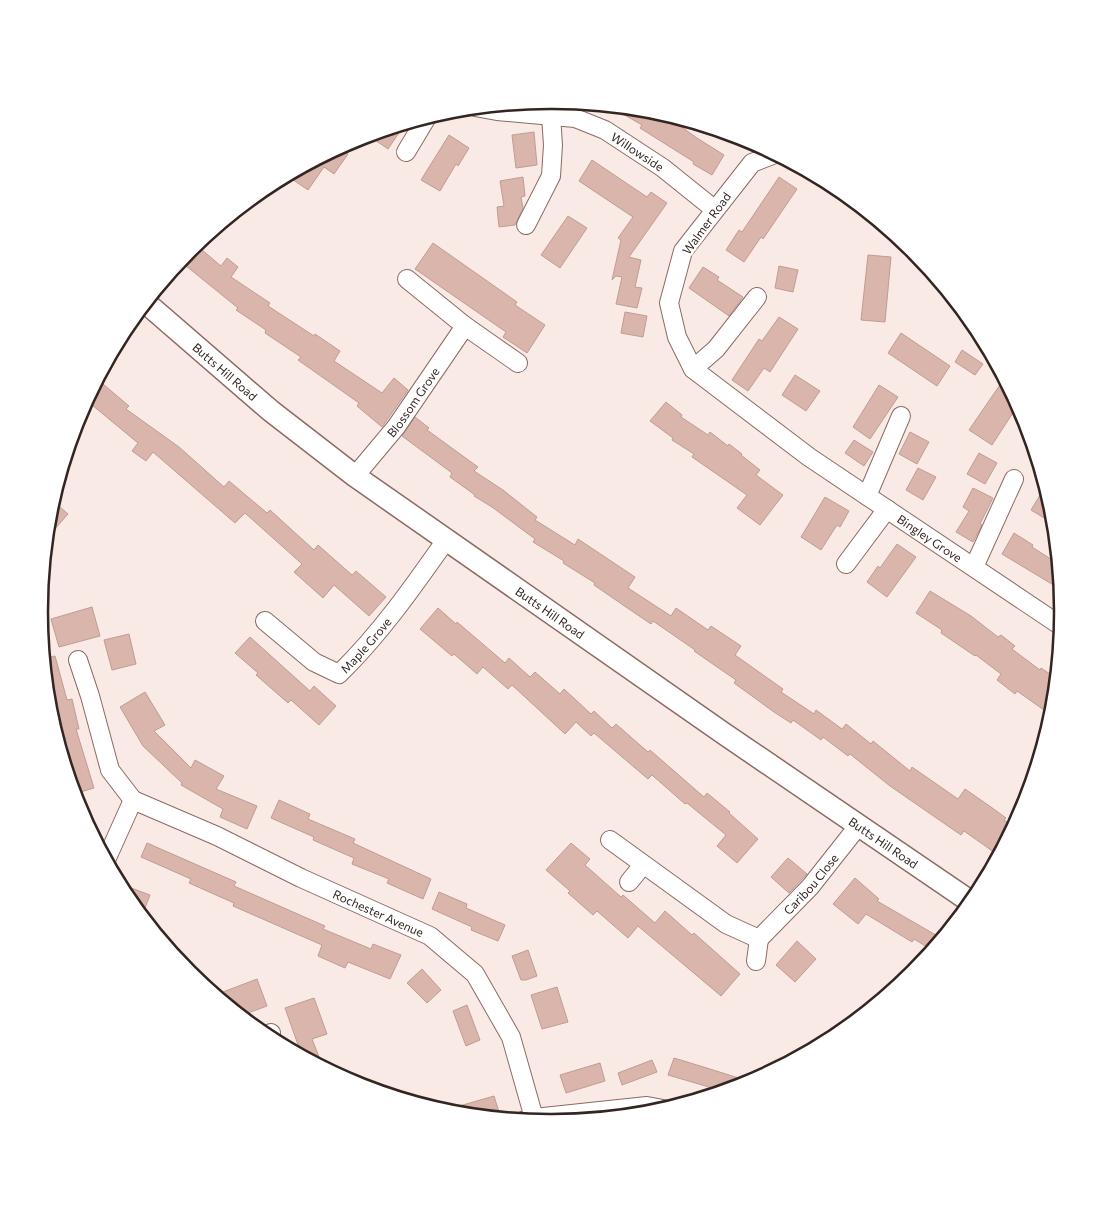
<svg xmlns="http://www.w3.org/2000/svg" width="1101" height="1223" font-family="Commissioner,sans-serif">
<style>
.building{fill:#dab5ac;stroke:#c09c93}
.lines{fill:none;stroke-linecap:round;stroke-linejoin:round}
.minor-casing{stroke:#8c6a63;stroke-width:20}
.tertiary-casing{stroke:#8c6a63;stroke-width:24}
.minor{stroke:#fff;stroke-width:18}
.tertiary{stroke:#fff;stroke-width:21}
.labels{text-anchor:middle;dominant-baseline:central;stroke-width:5;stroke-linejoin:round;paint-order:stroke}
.street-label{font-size:12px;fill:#332521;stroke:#fff}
.rim{fill:none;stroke:#332521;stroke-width:2.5}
</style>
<rect width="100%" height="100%" fill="#faeae6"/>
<g class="building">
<path d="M609,106L651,110L662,113L697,138L724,155L712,175L693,164L694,162L640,128L642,125Z"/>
<path d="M405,124L388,149L368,135L389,128Z"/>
<path d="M534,132L537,165L516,168L512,135Z"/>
<path d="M449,135L469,148L458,166L456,164L440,191L421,180Z"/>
<path d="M339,147L348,154L334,174L324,167L308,190L286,175Z"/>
<path d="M592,160L647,197L651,192L667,203L629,257L641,260L635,287L642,288L637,308L616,304L622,277L616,276L612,280L621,240L618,238L633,217L579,181Z"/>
<path d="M523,177L525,196L521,197L523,208L515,225L499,227L497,207L504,206L500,181Z"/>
<path d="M779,177L797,189L763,239L761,237L744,262L726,250L739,230L742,232Z"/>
<path d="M568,216L587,228L560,268L541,255Z"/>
<path d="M433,243L517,302L515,305L545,325L527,353L503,337L506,332L415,269Z"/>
<path d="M195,244L221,266L227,258L238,267L231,277L270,303L268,306L314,336L315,334L340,351L334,361L382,393L394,378L408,390L382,427L357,406L359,403L298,360L301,357L265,333L266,330L236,310L238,308L180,261Z"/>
<path d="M868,255L891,257L885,322L861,320Z"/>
<path d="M779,266L798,270L793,292L775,288Z"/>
<path d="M703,267L719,277L717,280L743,297L729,316L689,288Z"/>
<path d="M625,312L647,316L643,337L621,333Z"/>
<path d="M779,317L798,329L770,372L764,368L748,391L732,380L759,339L762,341Z"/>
<path d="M901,333L950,366L937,386L888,353Z"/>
<path d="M962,350L983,364L975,375L955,362Z"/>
<path d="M795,375L820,391L806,411L782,395Z"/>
<path d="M97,379L129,406L126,409L179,447L224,487L229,481L267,513L270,510L314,550L318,545L352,575L356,571L386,597L369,616L334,585L323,598L294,572L302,564L245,513L235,523L153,452L146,461L132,451L138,443L86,400Z"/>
<path d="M1004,379L1018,405L992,445L969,430Z"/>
<path d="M879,385L898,397L870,439L853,427Z"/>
<path d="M666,402L682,415L681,417L708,435L710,432L728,446L729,444L742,454L741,455L760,470L756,475L783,495L760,525L737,508L747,495L692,457L694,454L672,440L673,438L650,421Z"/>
<path d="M415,417L429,428L427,430L478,467L474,471L503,490L537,517L535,520L575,545L578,539L635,577L628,588L671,616L676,608L708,630L711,626L741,646L735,655L783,689L781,692L814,714L816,710L842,729L846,724L871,744L873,741L910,771L912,767L958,799L965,789L991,807L1006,818L1004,820L1013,826L998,855L964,831L961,835L890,786L850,754L848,756L823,737L821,740L793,720L791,723L774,712L734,683L736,680L694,651L695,650L653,621L651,624L623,605L594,585L595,583L563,563L564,561L533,542L535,539L492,507L474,496L475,495L450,477L452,473L402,436Z"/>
<path d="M910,432L929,442L917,464L899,454Z"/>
<path d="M854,440L873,452L864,466L845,453Z"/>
<path d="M979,453L997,463L985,484L967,474Z"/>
<path d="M918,468L936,477L923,500L906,490Z"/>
<path d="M1045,487L1052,512L1054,524L1031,510Z"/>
<path d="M973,488L993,498L980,524L982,525L973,542L956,532L969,511L963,507Z"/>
<path d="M825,497L849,511L840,527L837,525L821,550L801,537Z"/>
<path d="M52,500L68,514L46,539L49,511Z"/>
<path d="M1014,533L1033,545L1032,547L1057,563L1060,589L1002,554Z"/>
<path d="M897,544L916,557L887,597L867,582L878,566L880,568Z"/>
<path d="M930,591L971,616L998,637L1001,635L1015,646L1012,649L1040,670L1041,668L1056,678L1051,715L1017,691L1015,694L997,680L1001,674L976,655L975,656L941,633L942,630L916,613Z"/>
<path d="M92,607L100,636L59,647L51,619Z"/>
<path d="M438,608L456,624L457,622L505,663L509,658L530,677L535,672L560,694L564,689L591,714L594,711L612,728L616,724L648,752L650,750L704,797L707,793L730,812L729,813L758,839L737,863L717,846L726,835L687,803L685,804L652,775L648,779L594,733L591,736L576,722L565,734L512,685L508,689L483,667L477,674L454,654L452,656L420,629Z"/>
<path d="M129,634L136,664L112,670L104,640Z"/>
<path d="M250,637L310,691L314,686L336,706L319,725L291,700L288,703L256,675L258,673L235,653Z"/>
<path d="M55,656L67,700L72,699L79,729H76L94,788L74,794L49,711L43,659Z"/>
<path d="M145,692L165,725L154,731L191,768L195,760L224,776L216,789L257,806L247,829L220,817L223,809L181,785L182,783L143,746L120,707Z"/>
<path d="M279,800L310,814L308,819L355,839L353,843L431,879L423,899L387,883L389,879L352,864L354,858L313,840L314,837L271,818Z"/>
<path d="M147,843L236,882L234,886L325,926L323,929L371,949L373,944L401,955L390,979L348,962L345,968L318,956L322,945L233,906L234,903L189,883L191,879L141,857Z"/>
<path d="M571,843L590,859L585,865L621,897L623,895L655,923L665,911L692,935L694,933L740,974L721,996L638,926L628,938L597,911L593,915L568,893L570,891L546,870Z"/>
<path d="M788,858L807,874L789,893L771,877Z"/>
<path d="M855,878L879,899L877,901L941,938L932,950L914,939L912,942L866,914L858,924L833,904Z"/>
<path d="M118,883L150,895L142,916L125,896Z"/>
<path d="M439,892L467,904L466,908L505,925L498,941L471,930L472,927L432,909Z"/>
<path d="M797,941L816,959L795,982L776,965Z"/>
<path d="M528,950L537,976L526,980H521L512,956Z"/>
<path d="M422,969L441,990L427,1003L407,983Z"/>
<path d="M257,979L267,1006L240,1016L215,995Z"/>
<path d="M557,987L568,1022L542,1029L531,995Z"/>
<path d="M314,998L327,1034L312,1039L323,1067L302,1056L285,1008Z"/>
<path d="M467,1005L480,1040L466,1046L453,1011Z"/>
<path d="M674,1058L710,1069L751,1082L723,1092L709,1087L668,1075Z"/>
<path d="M652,1060L657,1072L622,1085L618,1073Z"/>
<path d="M600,1063L605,1081L566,1093L560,1075Z"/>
<path d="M494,1096L499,1112L482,1116L450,1113L442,1111Z"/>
</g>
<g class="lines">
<g class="minor-casing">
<g id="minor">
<path id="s1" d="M475,107L497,111L575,118L605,130L663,168L714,209"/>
<path d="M406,152L427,117"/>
<path id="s2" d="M775,154L752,163L683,251L669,303L677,337L693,369L809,457L1061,626"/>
<path d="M526,225L551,176L553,145L551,116"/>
<path d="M407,279L465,326"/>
<path d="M693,369L716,349L757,297"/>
<path id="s3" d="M355,476L396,427L465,326L518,363"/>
<path d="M867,496L901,416"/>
<path d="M846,564L887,509"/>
<path d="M974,567L1014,479"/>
<path id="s4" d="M265,621L314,662L339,674C380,634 413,587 446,540"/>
<path d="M78,660L90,696L110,770L133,800"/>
<path id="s5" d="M610,840L726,924L759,939L810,887L859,825"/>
<path id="s6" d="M106,860L133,800L217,836L301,878L430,936L475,974L511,1037L534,1118"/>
<path d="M629,882L643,865"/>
<path d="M756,961L759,939"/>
<path d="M264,1036L271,1033"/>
<path d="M523,1121L534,1118L647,1106L663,1109"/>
</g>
</g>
<g class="tertiary-casing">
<g id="tertiary">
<path id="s7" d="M145,302L271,411L355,476L723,733L971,902"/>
</g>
</g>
<use href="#minor" class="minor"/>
<use href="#tertiary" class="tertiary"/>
</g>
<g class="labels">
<g class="street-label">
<text stroke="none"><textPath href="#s1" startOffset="172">Willowside</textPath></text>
<text transform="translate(706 223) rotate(-54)">Walmer Road</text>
<text stroke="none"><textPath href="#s7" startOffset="106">Butts Hill Road</textPath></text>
<text stroke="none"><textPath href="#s3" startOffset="94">Blossom Grove</textPath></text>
<text stroke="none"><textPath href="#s2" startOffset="552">Bingley Grove</textPath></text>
<text stroke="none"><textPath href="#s7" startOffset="511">Butts Hill Road</textPath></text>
<text stroke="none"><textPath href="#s4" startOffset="131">Maple Grove</textPath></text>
<text stroke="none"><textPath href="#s7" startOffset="916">Butts Hill Road</textPath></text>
<text stroke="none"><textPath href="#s5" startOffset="255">Caribou Close</textPath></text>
<text stroke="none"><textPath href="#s6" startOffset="336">Rochester Avenue</textPath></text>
</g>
</g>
<path d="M0 0H1101V1223H0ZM550 109H552A502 502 0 0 1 1054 611V612A502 502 0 0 1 552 1114H550A502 502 0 0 1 48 612V611A502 502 0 0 1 550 109Z" fill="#fff" fill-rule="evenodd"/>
<path class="rim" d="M550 109H552A502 502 0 0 1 1054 611V612A502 502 0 0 1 552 1114H550A502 502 0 0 1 48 612V611A502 502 0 0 1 550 109Z"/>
</svg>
